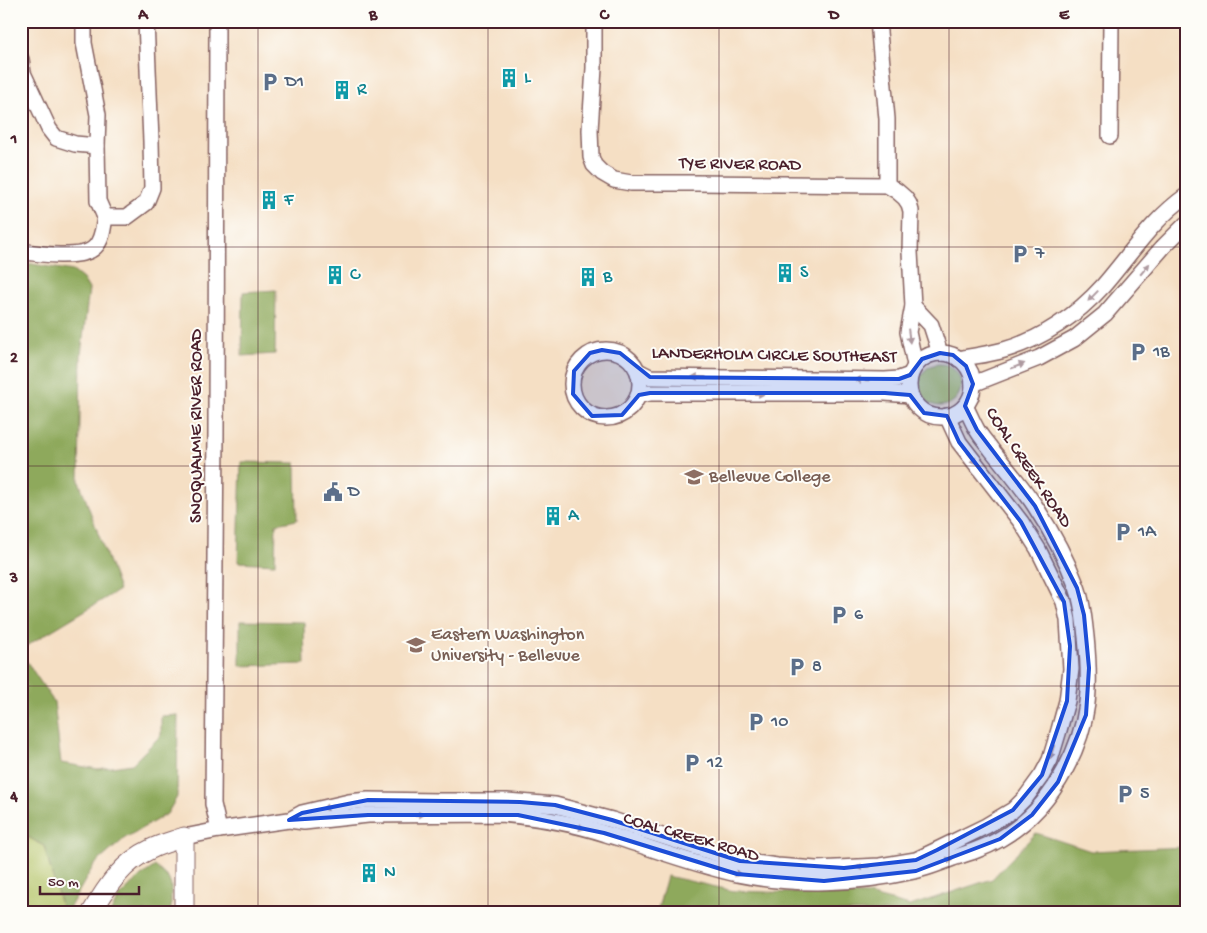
<svg xmlns="http://www.w3.org/2000/svg" width="1207" height="933" font-family="'Gochi Hand',sans-serif">
<style>
.green{fill:#b3c366;stroke:#7e7148}
.forest{fill:#8ea95b;stroke:#6c6443}
.lines{fill:none;stroke-linecap:round;stroke-linejoin:round}
.minor-casing{stroke:#866261;stroke-width:18}
.tertiary-casing{stroke:#866261;stroke-width:21}
.minor{stroke:#fff;stroke-width:15}
.tertiary{stroke:#fff;stroke-width:19}
.oneway{fill:#ae9aa0}
.marked{fill:#1d4ed8;fill-opacity:0.2;stroke:#1d4ed8;stroke-width:4;stroke-linejoin:round}
.grid{fill:none;stroke:#4a1f2b;stroke-width:1;stroke-opacity:0.55}
.labels{text-anchor:middle;dominant-baseline:central;stroke-width:4;stroke-linejoin:round;paint-order:stroke}
.culture-label{font-size:18px;fill:#0d838f;stroke:#fdfcf7;text-anchor:start}
.service-label{font-size:18px;fill:#4e5e75;stroke:#fdfcf7;text-anchor:start}
.street-label{font-size:18px;fill:#4a1f2b;stroke:#fdfcf7}
.education-label{font-size:18px;fill:#785e54;stroke:#fdfcf7;text-anchor:start}
.neatline{fill:none;stroke:#4a1f2b;stroke-width:2}
.grid-label{font-size:16px;text-anchor:middle;font-weight:bold;fill:#4a1f2b}
</style>
<rect width="100%" height="100%" fill="#fdfcf7"/>
<filter id="ink" filterUnits="userSpaceOnUse"><feTurbulence type="fractalNoise" baseFrequency=".02" numOctaves="2"/><feDisplacementMap in="SourceGraphic" scale="10" xChannelSelector="R" yChannelSelector="G"/><feConvolveMatrix kernelMatrix="1 2 1 2 8 2 1 2 1" color-interpolation-filters="sRGB"/></filter>
<filter id="wash" filterUnits="userSpaceOnUse"><feTurbulence type="fractalNoise" baseFrequency=".0096" numOctaves="4" result="noise"/><feDisplacementMap in="SourceGraphic" scale="20" xChannelSelector="R" yChannelSelector="G"/><feGaussianBlur stdDeviation="1.12" result="paint"/><feColorMatrix in="noise" values="0 0 0 0 0 0 0 0 0 0 0 0 0 0 0 0 0 1.4 0 .05"/><feComposite in="paint" operator="in"/></filter>
<g filter="url(#wash)">
<rect width="100%" height="100%" fill="#f5dfc4"/>
<g class="green">
<circle cx="940" cy="385" r="21"/>
<path d="M21,833L44,846L63,912H21Z"/>
</g>
<g class="forest">
<path d="M21,262L73,271L83,279L89,289L81,355L79,481L119,590L21,649Z"/>
<path d="M276,290L275,354L242,356L243,292Z"/>
<path d="M241,462L296,463L297,520L276,524L275,564L238,562Z"/>
<path d="M240,621L304,622L305,664L240,666Z"/>
<path d="M21,653L54,702L61,763L98,769L132,764L161,735V716L178,715L177,797L167,814L125,838L94,865L67,912H63L44,846L21,833Z"/>
<path d="M1036,833L1091,851L1186,847V912H657L667,876L734,891L868,895L910,906L992,879Z"/>
<path d="M155,866L168,878L171,885V912H111L118,898L141,876Z"/>
</g>
</g>
<g filter="url(#ink)">
<g class="lines">
<g class="minor-casing">
<g id="minor">
<path d="M84,21V43L98,115L97,146L98,201L105,217H127L146,203L152,188L151,141L146,21"/>
<path d="M217,21L216,432L213,804L219,830"/>
<path d="M594,21V68L590,130L591,157L594,165L602,173L614,180L631,183H695L887,185L897,191L905,198L909,204L911,211L910,252L913,306L908,332L915,365"/>
<path d="M878,21L887,119V185"/>
<path d="M21,59L23,73L49,129L56,138L75,144L97,146"/>
<path d="M1110,136L1111,21"/>
<path d="M21,251C38,254 83,260 95,247C103,239 103,227 105,217"/>
<path d="M913,306L931,325L940,353"/>
<circle cx="606" cy="384" r="34"/>
<circle cx="941" cy="385" r="32"/>
<path d="M959,359C974,356 990,354 1004,350C1042,339 1077,315 1103,286C1130,255 1152,220 1186,196"/>
<path d="M638,371L650,377L885,380L899,379L910,375"/>
<path d="M973,384L1039,358L1074,339L1105,314L1163,247L1186,224"/>
<path d="M639,395L650,393H885L910,395"/>
<path d="M293,818L302,813L349,802L368,800L440,801H507L555,805L612,820L740,861L777,866L816,869L880,866L916,860L937,850L986,826L1013,810L1026,797L1042,775L1050,760L1059,730L1067,701L1071,669L1068,620L1064,602L1038,549L1021,522L959,442L947,416"/>
<path d="M184,837L219,830L289,820L304,822L368,815L501,814C535,817 573,823 606,834C649,847 692,864 737,874C794,886 857,884 914,871C927,868 940,863 953,858C969,853 985,848 1000,839C1028,823 1050,798 1065,770C1090,723 1091,688 1086,637C1084,620 1083,603 1077,587C1067,560 1050,529 1035,506C1022,486 1006,468 991,449C986,442 980,436 976,428C972,421 969,413 965,406"/>
</g>
</g>
<g class="tertiary-casing">
<path id="tertiary" d="M92,912C107,886 123,862 151,849C161,844 173,841 184,837V912"/>
</g>
<use href="#minor" class="minor"/>
<use href="#tertiary" class="tertiary"/>
</g>
<defs><path id="oneway-solid" d="M-6-.8H1V-3.2L6.5 0L1 3.2V.8H-6Z" transform="scale(1.25)"/></defs>
<g class="oneway">
<use href="#oneway-solid" transform="translate(1145 269) rotate(-50)"/>
<use href="#oneway-solid" transform="translate(1093 296) rotate(134)"/>
<use href="#oneway-solid" transform="translate(909 336) rotate(83)"/>
<use href="#oneway-solid" transform="translate(1018 366) rotate(-21)"/>
<use href="#oneway-solid" transform="translate(699 377) rotate(-179)"/>
<use href="#oneway-solid" transform="translate(862 380) rotate(-179)"/>
<use href="#oneway-solid" transform="translate(757 394) rotate(1)"/>
<use href="#oneway-solid" transform="translate(972 458) rotate(53)"/>
<use href="#oneway-solid" transform="translate(1060 594) rotate(65)"/>
<use href="#oneway-solid" transform="translate(1052 752) rotate(107)"/>
<use href="#oneway-solid" transform="translate(329 807) rotate(166)"/>
<use href="#oneway-solid" transform="translate(417 815) rotate(-1)"/>
<use href="#oneway-solid" transform="translate(578 827) rotate(12)"/>
<use href="#oneway-solid" transform="translate(946 861) rotate(-19)"/>
<use href="#oneway-solid" transform="translate(863 867) rotate(176)"/>
<use href="#oneway-solid" transform="translate(734 873) rotate(13)"/>
</g>
</g>
<path class="marked" d="M602,350L620,353L650,377L899,379L910,375L922,359L940,353L953,355L966,366L973,384L965,406L977,430L1035,506L1077,588L1084,615L1089,668L1086,715L1058,782L1032,815L1000,839L916,871L824,881L737,874L604,833L518,815H368L289,820L302,813L368,800L520,802L555,805L612,820L740,861L844,868L916,860L937,850L1013,810L1042,775L1067,701L1070,646L1064,602L1021,522L959,442L947,416L924,413L910,395L885,393H650L639,395L622,415L592,416L573,394L574,371L590,353Z"/>
<path class="grid" d="M258,21V912M488,21V912M719,21V912M949,21V912M21,247H1186M21,466H1186M21,686H1186"/>
<defs>
<g id="building-bare" transform="scale(1.5)"><path d="M-4-6H4V6H1V3H-1V6H-4ZM-2.5-4.3h1.7v1.8h-1.7ZM.8-4.3h1.7v1.8H.8ZM-2.5-1h1.7V.8h-1.7ZM.8-1h1.7V.8H.8Z" fill="#0f9aa8" stroke="#fdfcf7" stroke-width="2.5" paint-order="stroke"/></g>
<g id="parking-bare" transform="scale(1.5)"><path d="M-3.5-5.5H1a3.5 3.5 0 0 1 0 7H-1V5.5H-3.5ZM-1-3.4V-.6H.8a1.4 1.4 0 0 0 0-2.8Z" fill="#5c6f8a" stroke="#fdfcf7" stroke-width="2.5" paint-order="stroke"/></g>
<g id="university-bare" transform="scale(1.5)"><path d="M0-5L7-2L0 1L-7-2ZM-4 1L0 2.5L4 1V4Q0 6-4 4Z" fill="#8d6e63" stroke="#fdfcf7" stroke-width="2.5" paint-order="stroke"/></g>
<g id="civic-bare" transform="scale(1.5)"><path d="M-.6-6.5H3V-4.5H.6V-3L4-1V1h2V6H-6V1h2V-1L-.6-3ZM-1.2 2.5V6h2.4V2.5Z" fill="#5c6f8a" stroke="#fdfcf7" stroke-width="2.5" paint-order="stroke"/></g>
</defs>
<g fill-rule="evenodd">
<use href="#building-bare" x="509" y="78"/>
<use href="#parking-bare" x="270" y="82"/>
<use href="#building-bare" x="342" y="90"/>
<use href="#building-bare" x="269" y="200"/>
<use href="#parking-bare" x="1020" y="254"/>
<use href="#building-bare" x="785" y="273"/>
<use href="#building-bare" x="335" y="275"/>
<use href="#building-bare" x="588" y="277"/>
<use href="#parking-bare" x="1138" y="352"/>
<use href="#university-bare" x="694" y="477"/>
<use href="#civic-bare" x="333" y="492"/>
<use href="#building-bare" x="553" y="516"/>
<use href="#parking-bare" x="1123" y="532"/>
<use href="#parking-bare" x="839" y="615"/>
<use href="#university-bare" x="416" y="645"/>
<use href="#parking-bare" x="797" y="667"/>
<use href="#parking-bare" x="756" y="722"/>
<use href="#parking-bare" x="692" y="763"/>
<use href="#parking-bare" x="1125" y="794"/>
<use href="#building-bare" x="369" y="873"/>
</g>
<g class="labels">
<g class="culture-label">
<text x="524" y="78">L</text>
<text x="357" y="90">R</text>
<text x="284" y="200">F</text>
<text x="800" y="273">S</text>
<text x="350" y="275">C</text>
<text x="603" y="277">B</text>
<text x="568" y="516">A</text>
<text x="384" y="873">N</text>
</g>
<g class="service-label">
<text x="285" y="82">D1</text>
<text x="1035" y="254">7</text>
<text x="1153" y="352">1B</text>
<text x="348" y="492">D</text>
<text x="1138" y="532">1A</text>
<text x="854" y="615">6</text>
<text x="812" y="667">8</text>
<text x="771" y="722">10</text>
<text x="707" y="763">12</text>
<text x="1140" y="794">5</text>
</g>
<g class="street-label">
<text transform="translate(740 165) rotate(1)">TYE RIVER ROAD</text>
<text transform="translate(774 356) rotate(1)">LANDERHOLM CIRCLE SOUTHEAST</text>
<text transform="translate(197 426) rotate(-90)">SNOQUALMIE RIVER ROAD</text>
<text transform="translate(1028 468) rotate(56)">COAL CREEK ROAD</text>
<text transform="translate(691 838) rotate(16)">COAL CREEK ROAD</text>
</g>
<g class="education-label">
<text x="709" y="477">Bellevue College</text>
<text x="431" y="635">Eastern Washington<tspan x="431" dy="21">University - Bellevue</tspan></text>
</g>
</g>
<rect width="1207" height="933" fill="none" stroke="#fdfcf7" stroke-width="55"/>
<path d="M40 886v8h99v-8" fill="none" stroke="#4a1f2b" stroke-width="2.5"/>
<text x="48" y="886" font-size="15" fill="#4a1f2b" stroke="#fdfcf7" stroke-width="4" paint-order="stroke">50 m</text>
<rect x="28" y="28" width="1152" height="878" class="neatline"/>
<g class="grid-label">
<text x="143" y="19">A</text>
<text x="373" y="19">B</text>
<text x="604" y="19">C</text>
<text x="834" y="19">D</text>
<text x="1064" y="19">E</text>
<text x="14" y="143">1</text>
<text x="14" y="362">2</text>
<text x="14" y="582">3</text>
<text x="14" y="801">4</text>
</g>
</svg>
